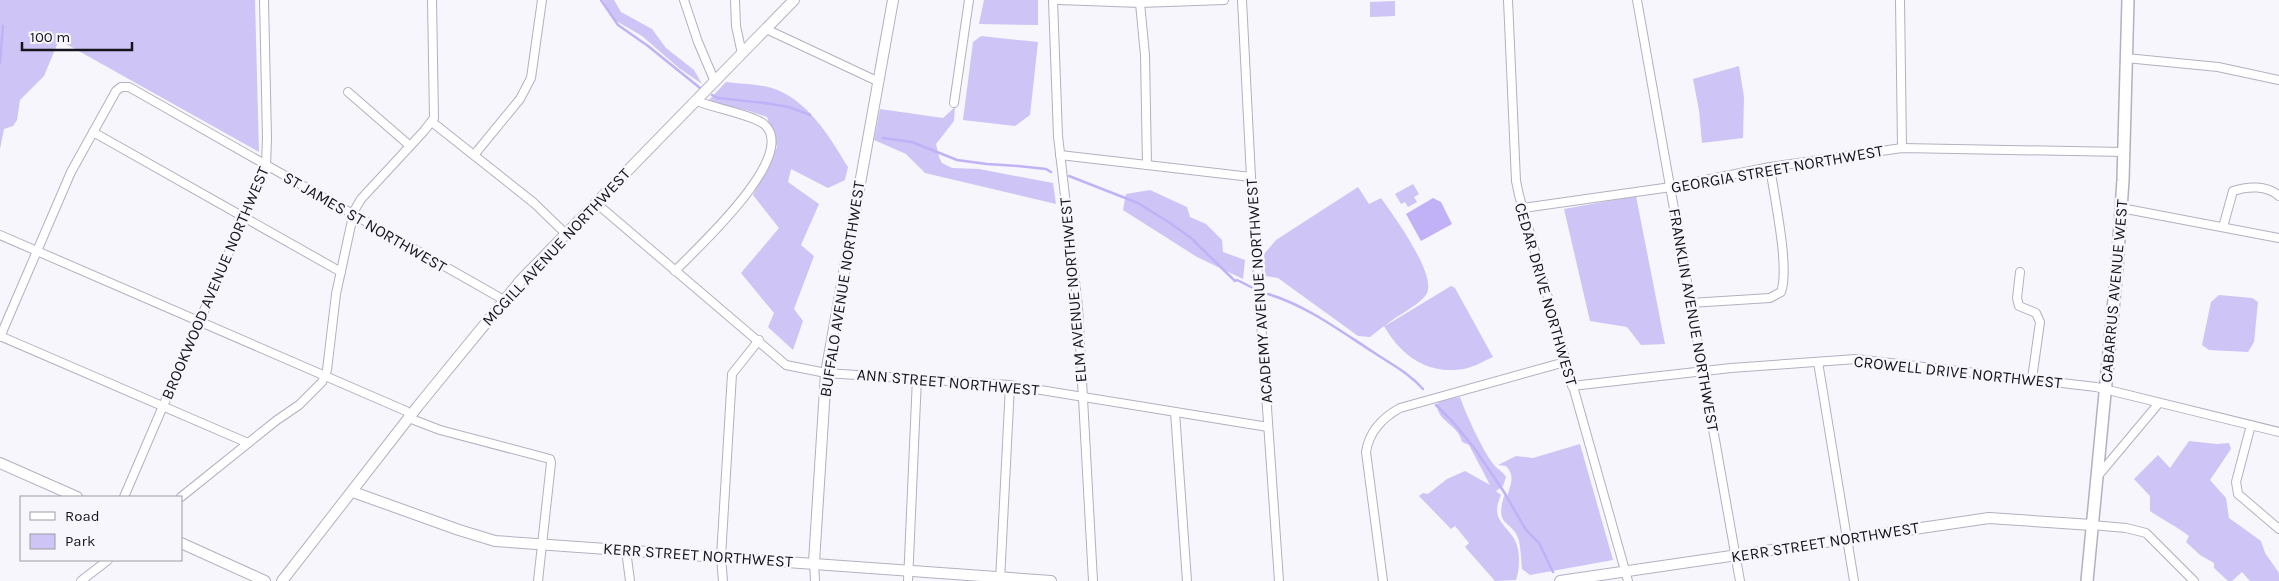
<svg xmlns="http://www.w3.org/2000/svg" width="2279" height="581" font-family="Karla,sans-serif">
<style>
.green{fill:#cec4f5}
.water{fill:#c1b2f7}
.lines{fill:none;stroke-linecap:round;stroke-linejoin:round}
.stream{stroke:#c1b2f7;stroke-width:2.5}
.minor-casing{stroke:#b3b0c0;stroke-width:10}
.tertiary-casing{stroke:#b3b0c0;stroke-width:12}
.secondary-casing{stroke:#b3b0c0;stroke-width:14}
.minor{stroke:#fff;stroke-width:8}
.tertiary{stroke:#fff;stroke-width:10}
.secondary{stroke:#fff;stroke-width:11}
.labels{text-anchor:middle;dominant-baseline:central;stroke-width:5;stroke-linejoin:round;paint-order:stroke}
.street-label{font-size:16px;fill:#16151b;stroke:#f7f6fd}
</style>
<rect width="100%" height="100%" fill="#f7f6fd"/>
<g class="green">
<path d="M0,0H255L259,152L59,40L44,76L20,100L17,120L13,126L4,129L0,149Z"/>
<path d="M603,0H614L621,12L652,29L666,48L694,70L702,84L679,68L642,36L613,19Z"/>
<path d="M984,0H1038V25L979,24Z"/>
<path d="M1395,1V16L1370,17V2Z"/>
<path d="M981,36L1038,42L1030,115L1015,126L963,120L973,42Z"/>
<path d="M1739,66L1744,97L1743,138L1702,143L1699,110L1693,79Z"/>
<path d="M726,82C740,84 758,84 772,88C808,100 829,136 848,167L845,180L828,188L791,169L788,182L819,204L801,245L814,256L794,309L803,321L793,350L768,327L774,313L741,273L779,228L753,195L777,147L767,117L749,111L708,101Z"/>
<path d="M955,107L954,121L936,144L939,157L942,163L952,168L979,169L1053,183L1056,204L925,173L906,154L874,140L880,109L943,118Z"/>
<path d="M1413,184L1419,194L1414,197L1417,202L1408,207L1405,202L1401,204L1395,194Z"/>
<path d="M1358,187L1369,204L1381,198C1393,215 1436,273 1427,293C1422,304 1394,317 1385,326L1451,286L1455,288L1493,357C1484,361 1474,367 1464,369C1428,375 1401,356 1384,326L1370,337L1358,336L1278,278L1265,276L1264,254L1276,240Z"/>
<path d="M1150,190L1187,207L1190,217L1206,224L1222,240L1223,252L1245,260L1243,279L1197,257L1123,210L1126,194Z"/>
<path d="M1636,196L1665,344L1641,345L1627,327L1590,321L1564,209Z"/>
<path d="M2219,295L2252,298L2258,302L2254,342L2248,352L2209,350L2202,345L2211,302Z"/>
<path d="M1460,397C1465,412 1484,454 1495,466C1499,470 1502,471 1506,477L1503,486L1496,491L1501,495C1491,518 1502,521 1513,537C1521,549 1520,568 1516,580L1495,581L1465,547L1469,543L1455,526L1451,529L1419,496L1423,493L1428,494L1447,479L1465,471L1490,485L1469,445L1462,442C1458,424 1437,422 1437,404L1440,401Z"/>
<path d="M2189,441L2217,444L2229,443L2231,449L2210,480L2226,498L2229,518L2261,541L2265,553L2279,573V581H2250L2242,572L2232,581H2228L2214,568V563L2200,555L2186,542L2189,536C2176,526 2163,520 2150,511V496L2134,479L2158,455L2170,468Z"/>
<path d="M1580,444L1613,560L1530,575L1522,569C1521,560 1521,550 1519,541C1513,519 1494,529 1504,496L1507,498C1510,484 1516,477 1506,466L1498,465L1516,456L1533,458Z"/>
</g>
<path class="water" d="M1433,198L1441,202L1452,224L1421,241L1406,214Z"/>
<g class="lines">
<g class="stream">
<path d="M601,0L618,25L648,46L700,88"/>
<path d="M0,63L3,26"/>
<path d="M712,95L718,98L765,103L789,107L810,115"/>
<path d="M883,138L912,142L957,160L987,164L1018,166L1046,169L1051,172"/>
<path d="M1069,176L1138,203L1170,223L1191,238L1235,281L1237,280L1253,288"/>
<path d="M1268,294C1307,306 1339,330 1373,352C1391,364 1409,373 1423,389"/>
<path d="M1436,405L1453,422L1475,449L1504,492L1526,530L1539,543L1553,572"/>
</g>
<g class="minor-casing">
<g id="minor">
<path d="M684,0L698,42L715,82"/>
<path d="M735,0L736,26L742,54"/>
<path d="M1053,0L1058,136L1078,307L1093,581"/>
<path d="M1059,0L1140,3L1224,0"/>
<path d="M1242,0L1251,177L1279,581"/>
<path d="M1508,0L1516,181L1519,195L1628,581"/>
<path d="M1637,0L1740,581"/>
<path d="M1900,0L1902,148"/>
<path d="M1140,3L1145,55L1147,165"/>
<path d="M766,29L877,81"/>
<path d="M2126,58L2218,67L2279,80"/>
<path d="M348,92L409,145"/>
<path d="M954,103L969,0"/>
<path d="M432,122L534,203L566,234"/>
<path d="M93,132L341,272"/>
<path d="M474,155L520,99L531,78L542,0"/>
<path d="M1060,155L1251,177"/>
<path d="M596,203L786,365L826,373L1010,385L1268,427"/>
<path d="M1523,208L1671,187L1770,167L1902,148L2124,152"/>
<path d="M2121,208L2279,238"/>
<path d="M2223,227L2233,191C2248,186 2267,185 2279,196"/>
<path d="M0,235L406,411L414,420L440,430L550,459L551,463L538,581"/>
<path d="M675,271C697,248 798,157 765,125C755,115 713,108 697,101"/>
<path d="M2020,272L2017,298L2019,306L2036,313L2040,322L2032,379"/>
<path d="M1690,303L1770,298L1781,292C1790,268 1774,196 1770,167"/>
<path d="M0,336L248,443"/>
<path d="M0,337L71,172L116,91L121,87H129L504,300"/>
<path d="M1818,362L1854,581"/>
<path d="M1572,386L1731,368L1856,359L2096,387L2279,432"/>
<path d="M1175,412L1187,581"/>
<path d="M2251,425L2236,482L2238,494L2279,529"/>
<path d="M2097,477L2159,403"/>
<path d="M124,497L266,166L267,138L264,0"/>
<path d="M181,497L277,420L299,405L322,382L327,370L336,294L354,211L361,199L424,131L434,118L432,0"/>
<path d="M2092,525L2126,528L2146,533L2194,581"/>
<path d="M626,550L630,581"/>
<path d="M814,562L815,581"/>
<path d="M81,581L108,560"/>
<path d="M723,581L721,557L732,374L759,340"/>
<path d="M908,581L917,378"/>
<path d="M1000,581L1010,385"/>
<path d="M1383,581L1366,452C1369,432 1382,418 1400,408L1565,362"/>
</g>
</g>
<g class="tertiary-casing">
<g id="tertiary">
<path d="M0,463L77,497"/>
<path d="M353,492L459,530L495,541L1051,581"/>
<path d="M181,543L265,581"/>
<path d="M814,562L826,373L893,0"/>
<path d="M282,581L418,406L521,280L794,0"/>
<path d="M1560,581L1989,518L2092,525"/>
</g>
</g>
<g class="secondary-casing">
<path id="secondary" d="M2087,581L2117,268L2123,180L2128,0"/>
</g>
<use href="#minor" class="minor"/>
<use href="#tertiary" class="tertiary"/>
<use href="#secondary" class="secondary"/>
</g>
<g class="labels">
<g class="street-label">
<text transform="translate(1777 169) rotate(-10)">GEORGIA STREET NORTHWEST</text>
<text transform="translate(365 222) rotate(30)">ST JAMES ST NORTHWEST</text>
<text transform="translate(556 247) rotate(-47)">MCGILL AVENUE NORTHWEST</text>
<text transform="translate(215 283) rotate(-67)">BROOKWOOD AVENUE NORTHWEST</text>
<text transform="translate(842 289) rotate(-81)">BUFFALO AVENUE NORTHWEST</text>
<text transform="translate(1073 290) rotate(-95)">ELM AVENUE NORTHWEST</text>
<text transform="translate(1259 291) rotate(-94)">ACADEMY AVENUE NORTHWEST</text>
<text transform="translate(2114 291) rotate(-85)">CABARRUS AVENUE WEST</text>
<text transform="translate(1546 294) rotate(74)">CEDAR DRIVE NORTHWEST</text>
<text transform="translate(1694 320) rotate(80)">FRANKLIN AVENUE NORTHWEST</text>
<text transform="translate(1958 372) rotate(6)">CROWELL DRIVE NORTHWEST</text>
<text transform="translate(948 382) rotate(5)">ANN STREET NORTHWEST</text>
<text transform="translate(1825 542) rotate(-9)">KERR STREET NORTHWEST</text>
<text transform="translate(698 555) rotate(4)">KERR STREET NORTHWEST</text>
</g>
</g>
<rect x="20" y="496" width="162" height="65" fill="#f7f6fd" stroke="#9d9ca3"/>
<rect x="30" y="512" width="25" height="8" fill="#ffffff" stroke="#9d9ca3"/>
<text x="65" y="521" font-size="15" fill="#16151b">Road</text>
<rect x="30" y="534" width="25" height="15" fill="#cec4f5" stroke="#9d9ca3"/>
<text x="65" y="546" font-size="15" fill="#16151b">Park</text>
<path d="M22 42v8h110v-8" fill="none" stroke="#16151b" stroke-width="2.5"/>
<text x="30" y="42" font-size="15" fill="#16151b" stroke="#f7f6fd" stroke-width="4" paint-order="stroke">100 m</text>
</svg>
